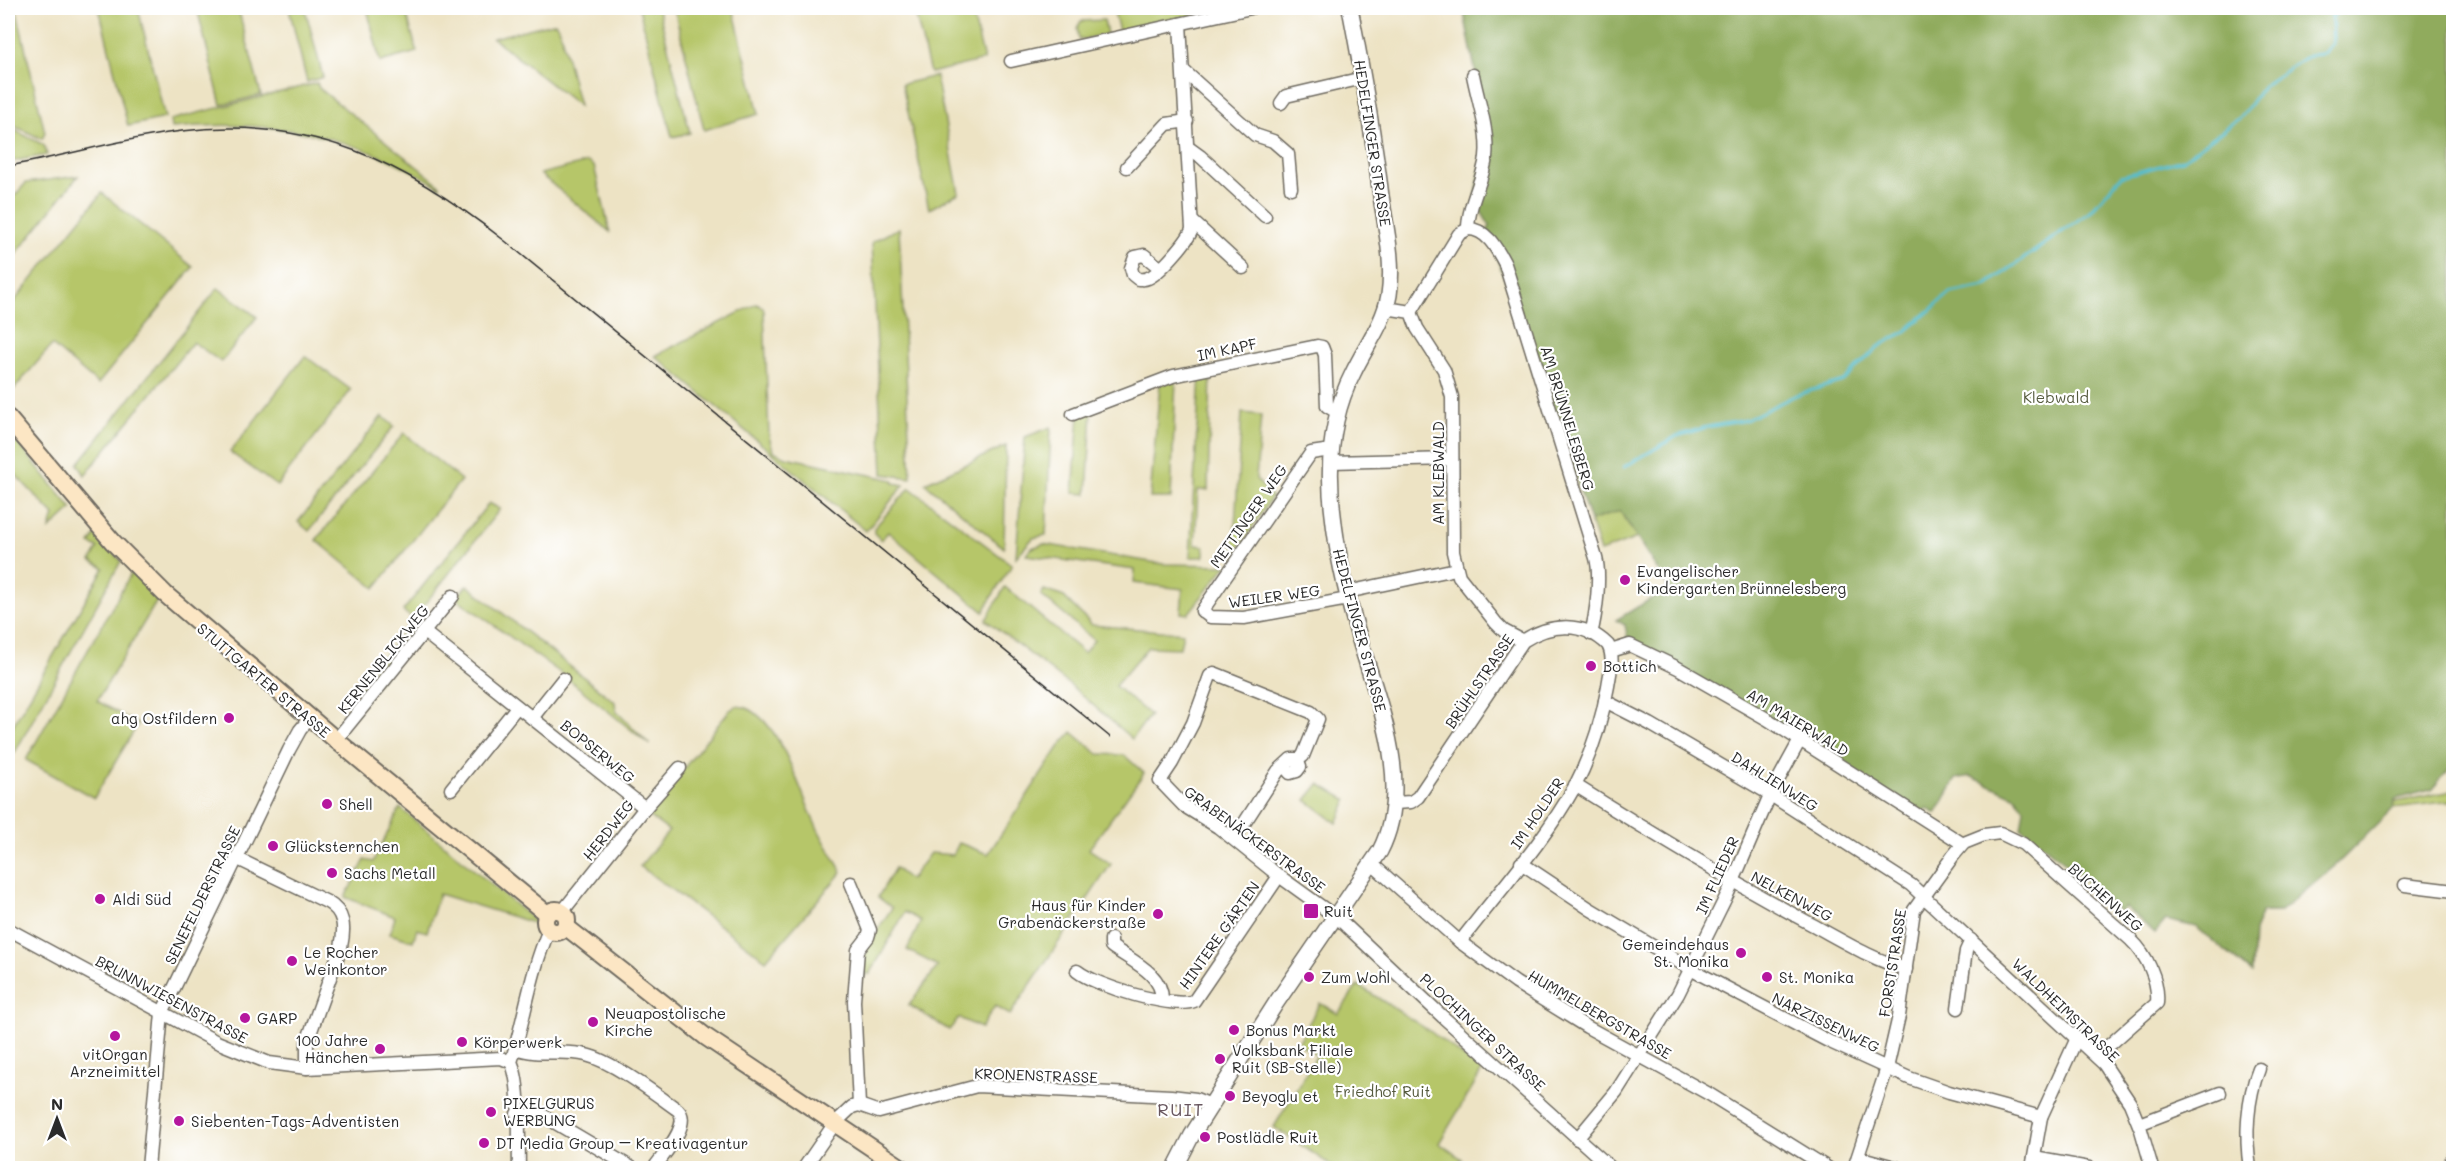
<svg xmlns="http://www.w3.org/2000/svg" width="2461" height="1176" font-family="Mali,sans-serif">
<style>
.green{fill:#b6c669;stroke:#70784a;stroke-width:1.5}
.forest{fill:#90ab5d;stroke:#5e6b44;stroke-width:1.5}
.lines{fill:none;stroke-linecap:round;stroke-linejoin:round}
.stream{stroke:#54becf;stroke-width:3}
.minor-casing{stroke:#6f6b61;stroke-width:15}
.tertiary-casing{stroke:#6f6b61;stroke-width:18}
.secondary-casing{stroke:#6f6b61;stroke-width:20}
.minor{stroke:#fff;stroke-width:12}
.tertiary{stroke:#fff;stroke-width:15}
.secondary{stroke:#fce6c4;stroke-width:16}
.tram{stroke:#2b2b2b;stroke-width:1.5}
.poi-dot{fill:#b5179e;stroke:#fff;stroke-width:2}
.labels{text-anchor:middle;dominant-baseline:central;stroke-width:4.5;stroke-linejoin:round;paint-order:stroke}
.street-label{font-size:15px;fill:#2b2b2b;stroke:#fff}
.park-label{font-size:15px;fill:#555a3e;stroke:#fff}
.poi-label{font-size:15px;fill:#2b2b2b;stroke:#fff;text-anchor:start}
.quarter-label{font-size:18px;letter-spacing:1.5px;fill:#68575f;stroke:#fff}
</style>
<rect width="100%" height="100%" fill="#fff"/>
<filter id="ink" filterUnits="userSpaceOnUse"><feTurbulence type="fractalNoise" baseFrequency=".0167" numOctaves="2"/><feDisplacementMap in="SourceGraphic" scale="12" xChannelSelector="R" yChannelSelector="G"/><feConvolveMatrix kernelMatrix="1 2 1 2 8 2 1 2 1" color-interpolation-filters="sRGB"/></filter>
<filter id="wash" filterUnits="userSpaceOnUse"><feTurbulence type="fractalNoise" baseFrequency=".008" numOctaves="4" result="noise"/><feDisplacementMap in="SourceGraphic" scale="24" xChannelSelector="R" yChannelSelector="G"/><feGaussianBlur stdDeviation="1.35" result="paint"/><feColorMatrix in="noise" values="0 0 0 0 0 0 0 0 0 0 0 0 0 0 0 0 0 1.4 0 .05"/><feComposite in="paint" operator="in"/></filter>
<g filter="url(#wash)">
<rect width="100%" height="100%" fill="#ede3c4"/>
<g class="green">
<path d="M8,8H16L45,133L42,139L8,123Z"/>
<path d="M99,8H138L165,118L128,126Z"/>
<path d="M197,8H238L261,95L221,105Z"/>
<path d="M289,8H305L323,77L307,82Z"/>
<path d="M367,8H405L417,52L380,62Z"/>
<path d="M639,8H658L690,133L672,137Z"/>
<path d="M674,8H733L759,114L704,130Z"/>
<path d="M914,8H971L984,60L930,73Z"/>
<path d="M1113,8H1228L1119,31Z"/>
<path d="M1104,20L1107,34L1079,40L1077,28L1081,21Z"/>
<path d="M552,23H556L559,27L579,106L493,38Z"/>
<path d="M936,76L959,193L929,209L902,84Z"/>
<path d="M317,83L319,88L440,185V187C354,134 270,118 171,128L170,120Z"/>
<path d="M8,127L44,145L47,155L8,162Z"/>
<path d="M588,162L594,166L610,232L540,174Z"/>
<path d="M78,176L8,264V203L26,183Z"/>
<path d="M102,193L193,267L98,384L52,345L14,389L8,382V309Z"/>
<path d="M899,228L911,478L883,474L872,242Z"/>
<path d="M218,288L257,317L221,362L193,342L85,475L78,464Z"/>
<path d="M756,304L763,307L764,311L769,436L773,451L786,457L893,480L894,483L904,485L866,531L655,356Z"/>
<path d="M305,356L351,390L277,486L230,452Z"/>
<path d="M1211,372L1208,490H1198L1195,545L1204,546V557H1190L1200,374Z"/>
<path d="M1176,379L1171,498H1150L1160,384Z"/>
<path d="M1092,411L1087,494L1073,493L1079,415Z"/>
<path d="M1242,413L1261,415L1256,479L1272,497L1233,557Z"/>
<path d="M382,416L394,426L309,531L298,522Z"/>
<path d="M1051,427L1046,535L1033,538L1016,557L1025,437Z"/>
<path d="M8,431L72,509L50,529L54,515L8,467Z"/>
<path d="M404,433L461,480L375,588L316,540Z"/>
<path d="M1006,446L1004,548L925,483Z"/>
<path d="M910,488L1012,565L992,596L984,612L888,532L881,540L874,533V528Z"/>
<path d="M489,503L500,509L413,619L403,611Z"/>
<path d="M1620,510L1637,538L1600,552L1590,521Z"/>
<path d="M96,534L121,561L14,754L8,750V734L104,568L91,561L98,548L90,544Z"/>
<path d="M1043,544L1163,564L1227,565L1188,614L1181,613L1183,589L1134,583L1135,570L1026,555L1032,548Z"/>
<path d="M132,572L158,599L97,701L138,724L94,798L26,760Z"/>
<path d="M467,585L615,702L616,711L650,745L562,674L456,598Z"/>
<path d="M1005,587L1084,653L1094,640L1041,595L1044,590L1064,597L1092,625L1183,633L1180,648L1148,647L1115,686L1150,715L1132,739L1070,685L986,620Z"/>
<path d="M410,623L420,631L365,698L356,691Z"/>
<path d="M736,706C776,707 799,788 813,819C821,837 832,854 842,872L766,960L640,866L669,831L647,815L729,711Z"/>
<path d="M1072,732L1098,754L1124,755L1144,773L1089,849L1111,864L1010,1015L995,1006L981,1028L959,1018L949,1030L909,1005L938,966L907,950L921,921L905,912L870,974L867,973L861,981L864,950L892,908L878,897L895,868L910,880L930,853L953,855L959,843L988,854L1062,743Z"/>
<path d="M1319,784L1347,800L1337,823L1306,800Z"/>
<path d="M2453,791V801L2394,808L2395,802Z"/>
<path d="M400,808L540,925L439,894L427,932L417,929L413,941L390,934L395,917L345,897L365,860L373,862Z"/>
<path d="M1358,985L1431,1032L1482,1071L1439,1143L1462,1159L1456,1168H1335L1274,1127L1317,1055L1298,1043L1320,1003L1338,1014Z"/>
</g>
<path class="forest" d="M1463,8H2453V765L2431,790L2395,799L2394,808L2336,865L2280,912H2262L2254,931L2252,973L2196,927L2166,920L2155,933L2125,907L2120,912L2063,861L2021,828L2024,809L2016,797L1970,776L1956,779L1936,814L1927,808L1922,814L1628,641L1625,625L1616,620L1669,588L1620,511L1590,521L1557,421L1487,231L1490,226C1484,218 1482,211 1475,204L1486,126Z"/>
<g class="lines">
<path class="stream" d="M1624,467L1677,436L1707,427L1746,420L1796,395L1843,381L1878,347L1906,331L1950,293L1985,286L2090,212L2121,176L2183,160L2188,156L2242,116L2263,86L2309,55L2324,54L2333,43L2332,16L2345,8"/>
</g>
</g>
<g filter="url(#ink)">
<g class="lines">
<g class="minor-casing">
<g id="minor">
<path d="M1011,61L1251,8"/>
<path d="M1184,71L1255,135L1273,141L1288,154L1291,188"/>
<path d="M1281,103L1286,96L1363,78"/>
<path d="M1189,148L1200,156L1265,216"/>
<path d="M1127,167L1167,124L1187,121"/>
<path d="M1192,221L1243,268"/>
<path d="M1468,229C1487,229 1497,249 1505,264L1596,558C1601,577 1596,615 1591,634"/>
<path d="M1468,229C1468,204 1483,182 1486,157C1489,131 1478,101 1473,75"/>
<path d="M1160,268L1144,255L1135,257L1131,268L1133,275L1138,279C1142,279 1144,280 1148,278C1159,274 1189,240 1192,229L1180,24"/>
<path d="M1386,308L1411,312L1417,328L1444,370L1452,397L1453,552L1459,576L1496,623L1504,631L1523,641"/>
<path d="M1411,312L1459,234L1468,229"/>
<path d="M1073,414L1173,376L1317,346L1322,347L1325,355L1327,406L1337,412"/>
<path d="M1331,450L1311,453L1202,611L1210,617L1244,618L1348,599"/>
<path d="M1331,462L1452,459"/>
<path d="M1347,592L1456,569"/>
<path d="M424,632L645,808"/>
<path d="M1611,651L1630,645L1678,668L1767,719L1963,844"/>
<path d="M1605,701L1650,724L1763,790L1911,885L2104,1064L2130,1103L2141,1130L2152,1168"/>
<path d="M532,718L563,679"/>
<path d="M336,740L453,596"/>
<path d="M1285,767L1290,773L1297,771L1300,767L1297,759"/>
<path d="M1575,785C1653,834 1730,881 1811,924C1841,940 1873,960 1906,969"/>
<path d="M451,789L517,707"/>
<path d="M1394,803L1411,802L1418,797L1523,641C1550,623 1584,621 1608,645C1615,658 1610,672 1608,686C1602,720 1591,755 1575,786C1544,842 1499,891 1460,942"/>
<path d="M1234,839L1278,771L1291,759H1299L1303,756L1318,719L1311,712L1214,673L1210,676L1193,723L1172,763L1160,781L1184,806L1218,827L1279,876L1340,920L1443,1017L1611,1168"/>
<path d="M236,858L327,902C345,912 345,928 341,947L307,1042V1068"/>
<path d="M1521,863L1590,909L1696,972L1830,1042L1909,1078L1949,1092L2041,1117"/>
<path d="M1372,864L1460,942L1516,983L1587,1027L1709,1094L1828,1168"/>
<path d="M851,883L870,930L868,937L858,950L854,1001L859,1105"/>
<path d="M2405,885L2454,891"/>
<path d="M562,912L645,808L680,768"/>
<path d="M8,929L217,1042L269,1063L307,1068L501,1058L511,1062"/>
<path d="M1111,939V946C1129,960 1163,973 1162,1000"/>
<path d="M1077,971C1096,986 1171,1009 1194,1001L1279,876"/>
<path d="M1958,1008L1966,951L1971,940"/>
<path d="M516,1048C539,1057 563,1049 586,1055C614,1062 654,1093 678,1110C692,1124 663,1155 654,1168"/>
<path d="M517,1114L544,1116L632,1168"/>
<path d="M2139,1124L2220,1093"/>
<path d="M1577,1139L1616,1092L1678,994L1728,893L1770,795L1800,740"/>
<path d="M1858,1157L1898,1168"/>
<path d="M2034,1158L2089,1168"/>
<path d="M148,1168L162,1013L289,750L300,730L310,718"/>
<path d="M519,1168C518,1143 522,1083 511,1062C525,1018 530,973 549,930"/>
<path d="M804,1168L835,1123L852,1107L859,1105L879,1112L977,1086L1171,1096L1196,1099L1211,1105"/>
<path d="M1854,1168L1887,1068L1899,1016L1914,910L1953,856L1964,843L1984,835L2000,833L2023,844L2131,940C2147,955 2159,981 2157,1003L2097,1056"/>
<path d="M2032,1168L2041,1117L2077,1038"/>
<path d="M2250,1168C2245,1137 2247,1098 2259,1069"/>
<path d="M2447,1168L2454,1156"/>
</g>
</g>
<g class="tertiary-casing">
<path id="tertiary" d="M1175,1168L1192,1135L1276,1003L1380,851C1415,783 1376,698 1357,630C1346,592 1337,554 1333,515C1327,467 1331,416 1353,373C1365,347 1384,324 1389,295C1394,263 1386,228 1381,196C1373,133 1362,70 1350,8"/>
</g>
<g class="secondary-casing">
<g id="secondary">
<path d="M8,418L113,542L165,594L336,740L547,914"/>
<circle cx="556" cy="921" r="11"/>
<path d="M565,926L706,1037L902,1168"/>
</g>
</g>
<use href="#minor" class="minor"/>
<use href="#tertiary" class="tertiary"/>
<use href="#secondary" class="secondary"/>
<path class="tram" d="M8,166C66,156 123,138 182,131C312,115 406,163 505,241L1110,737"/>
</g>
</g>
<g class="poi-dot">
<circle cx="1625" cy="580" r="6"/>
<circle cx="1591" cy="666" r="6"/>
<circle cx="229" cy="718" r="6"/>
<circle cx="327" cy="804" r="6"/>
<circle cx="273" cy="846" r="6"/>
<circle cx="332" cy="873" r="6"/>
<circle cx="100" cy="899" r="6"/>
<rect x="1303" y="903" width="16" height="16" rx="3"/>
<circle cx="1158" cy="914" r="6"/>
<circle cx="1741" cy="953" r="6"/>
<circle cx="292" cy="961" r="6"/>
<circle cx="1309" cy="977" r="6"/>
<circle cx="1767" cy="977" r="6"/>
<circle cx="245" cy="1018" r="6"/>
<circle cx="593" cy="1022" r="6"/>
<circle cx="1234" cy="1030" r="6"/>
<circle cx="115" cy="1036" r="6"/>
<circle cx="462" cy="1042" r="6"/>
<circle cx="380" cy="1049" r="6"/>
<circle cx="1220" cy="1059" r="6"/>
<circle cx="1230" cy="1096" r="6"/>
<circle cx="491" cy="1112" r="6"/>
<circle cx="179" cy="1121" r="6"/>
<circle cx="1205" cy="1137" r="6"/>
<circle cx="484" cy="1143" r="6"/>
</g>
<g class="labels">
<g class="street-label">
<text transform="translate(1373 143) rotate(81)">HEDELFINGER STRASSE</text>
<text transform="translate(1227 349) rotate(-12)">IM KAPF</text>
<text transform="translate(1568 418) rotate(73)">AM BRÜNNELESBERG</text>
<text transform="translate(1438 473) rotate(-90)">AM KLEBWALD</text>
<text transform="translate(1248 516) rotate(-55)">METTINGER WEG</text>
<text transform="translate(1274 596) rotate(-8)">WEILER WEG</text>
<text transform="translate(1360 630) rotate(75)">HEDELFINGER STRASSE</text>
<text transform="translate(383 659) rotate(-51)">KERNENBLICKWEG</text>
<text transform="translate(264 680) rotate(40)">STUTTGARTER STRASSE</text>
<text transform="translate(1479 681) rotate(-56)">BRÜHLSTRASSE</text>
<text transform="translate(1798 722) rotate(31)">AM MAIERWALD</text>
<text transform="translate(598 751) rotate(39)">BOPSERWEG</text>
<text transform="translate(1775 781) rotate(32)">DAHLIENWEG</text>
<text transform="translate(1537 813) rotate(-56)">IM HOLDER</text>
<text transform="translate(608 830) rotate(-52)">HERDWEG</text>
<text transform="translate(1255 839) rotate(36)">GRABENÄCKERSTRASSE</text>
<text transform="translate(1717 875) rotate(-66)">IM FLIEDER</text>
<text transform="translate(202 895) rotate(-64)">SENEFELDERSTRASSE</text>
<text transform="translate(1792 896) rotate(28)">NELKENWEG</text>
<text transform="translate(2106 897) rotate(42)">BUCHENWEG</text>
<text transform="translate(1219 935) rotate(-55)">HINTERE GÄRTEN</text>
<text transform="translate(1892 963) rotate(-81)">FORSTSTRASSE</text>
<text transform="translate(172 999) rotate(28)">BRUNNWIESENSTRASSE</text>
<text transform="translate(2066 1010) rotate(44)">WALDHEIMSTRASSE</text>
<text transform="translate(1600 1014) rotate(30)">HUMMELBERGSTRASSE</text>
<text transform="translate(1826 1022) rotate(26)">NARZISSENWEG</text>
<text transform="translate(1483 1032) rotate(43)">PLOCHINGER STRASSE</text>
<text transform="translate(1036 1075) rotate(2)">KRONENSTRASSE</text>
</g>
<g class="park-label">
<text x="2056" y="397">Klebwald</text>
<text x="1383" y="1091">Friedhof Ruit</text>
</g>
<g class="poi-label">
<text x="1637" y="571">Evangelischer<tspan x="1637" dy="17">Kindergarten Brünnelesberg</tspan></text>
<text x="1603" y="666">Bottich</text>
<text x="217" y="718" text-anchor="end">ahg Ostfildern</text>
<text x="339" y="804">Shell</text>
<text x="285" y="846">Glücksternchen</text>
<text x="344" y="873">Sachs Metall</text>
<text x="112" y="899">Aldi Süd</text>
<text x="1146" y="905" text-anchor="end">Haus für Kinder<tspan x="1146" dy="17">Grabenäckerstraße</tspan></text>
<text x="1324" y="911">Ruit</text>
<text x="1729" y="944" text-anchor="end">Gemeindehaus<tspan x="1729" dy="17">St. Monika</tspan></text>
<text x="304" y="952">Le Rocher<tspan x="304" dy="17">Weinkontor</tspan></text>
<text x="1321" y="977">Zum Wohl</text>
<text x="1779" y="977">St. Monika</text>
<text x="605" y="1013">Neuapostolische<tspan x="605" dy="17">Kirche</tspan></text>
<text x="257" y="1018">GARP</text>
<text x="1246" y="1030">Bonus Markt</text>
<text x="368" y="1040" text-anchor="end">100 Jahre<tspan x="368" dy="17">Hänchen</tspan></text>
<text x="474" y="1042">Körperwerk</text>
<text x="1232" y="1050">Volksbank Filiale<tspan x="1232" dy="17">Ruit (SB-Stelle)</tspan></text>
<text x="115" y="1054" text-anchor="middle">vitOrgan<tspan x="115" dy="17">Arzneimittel</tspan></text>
<text x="1242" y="1096">Beyoglu et</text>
<text x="503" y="1103">PIXELGURUS<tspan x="503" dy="17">WERBUNG</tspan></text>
<text x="191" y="1121">Siebenten-Tags-Adventisten</text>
<text x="1217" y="1137">Postlädle Ruit</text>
<text x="496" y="1143">DT Media Group – Kreativagentur</text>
</g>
<g class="quarter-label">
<text x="1181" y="1109">RUIT</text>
</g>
</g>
<rect width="2461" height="1176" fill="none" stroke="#fff" stroke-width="30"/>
<g transform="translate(57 1119)" stroke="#ffffff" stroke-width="4.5" paint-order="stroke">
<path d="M0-4.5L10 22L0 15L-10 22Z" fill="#2b2b2b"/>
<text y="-9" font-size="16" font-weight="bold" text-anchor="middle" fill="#2b2b2b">N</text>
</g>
</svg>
